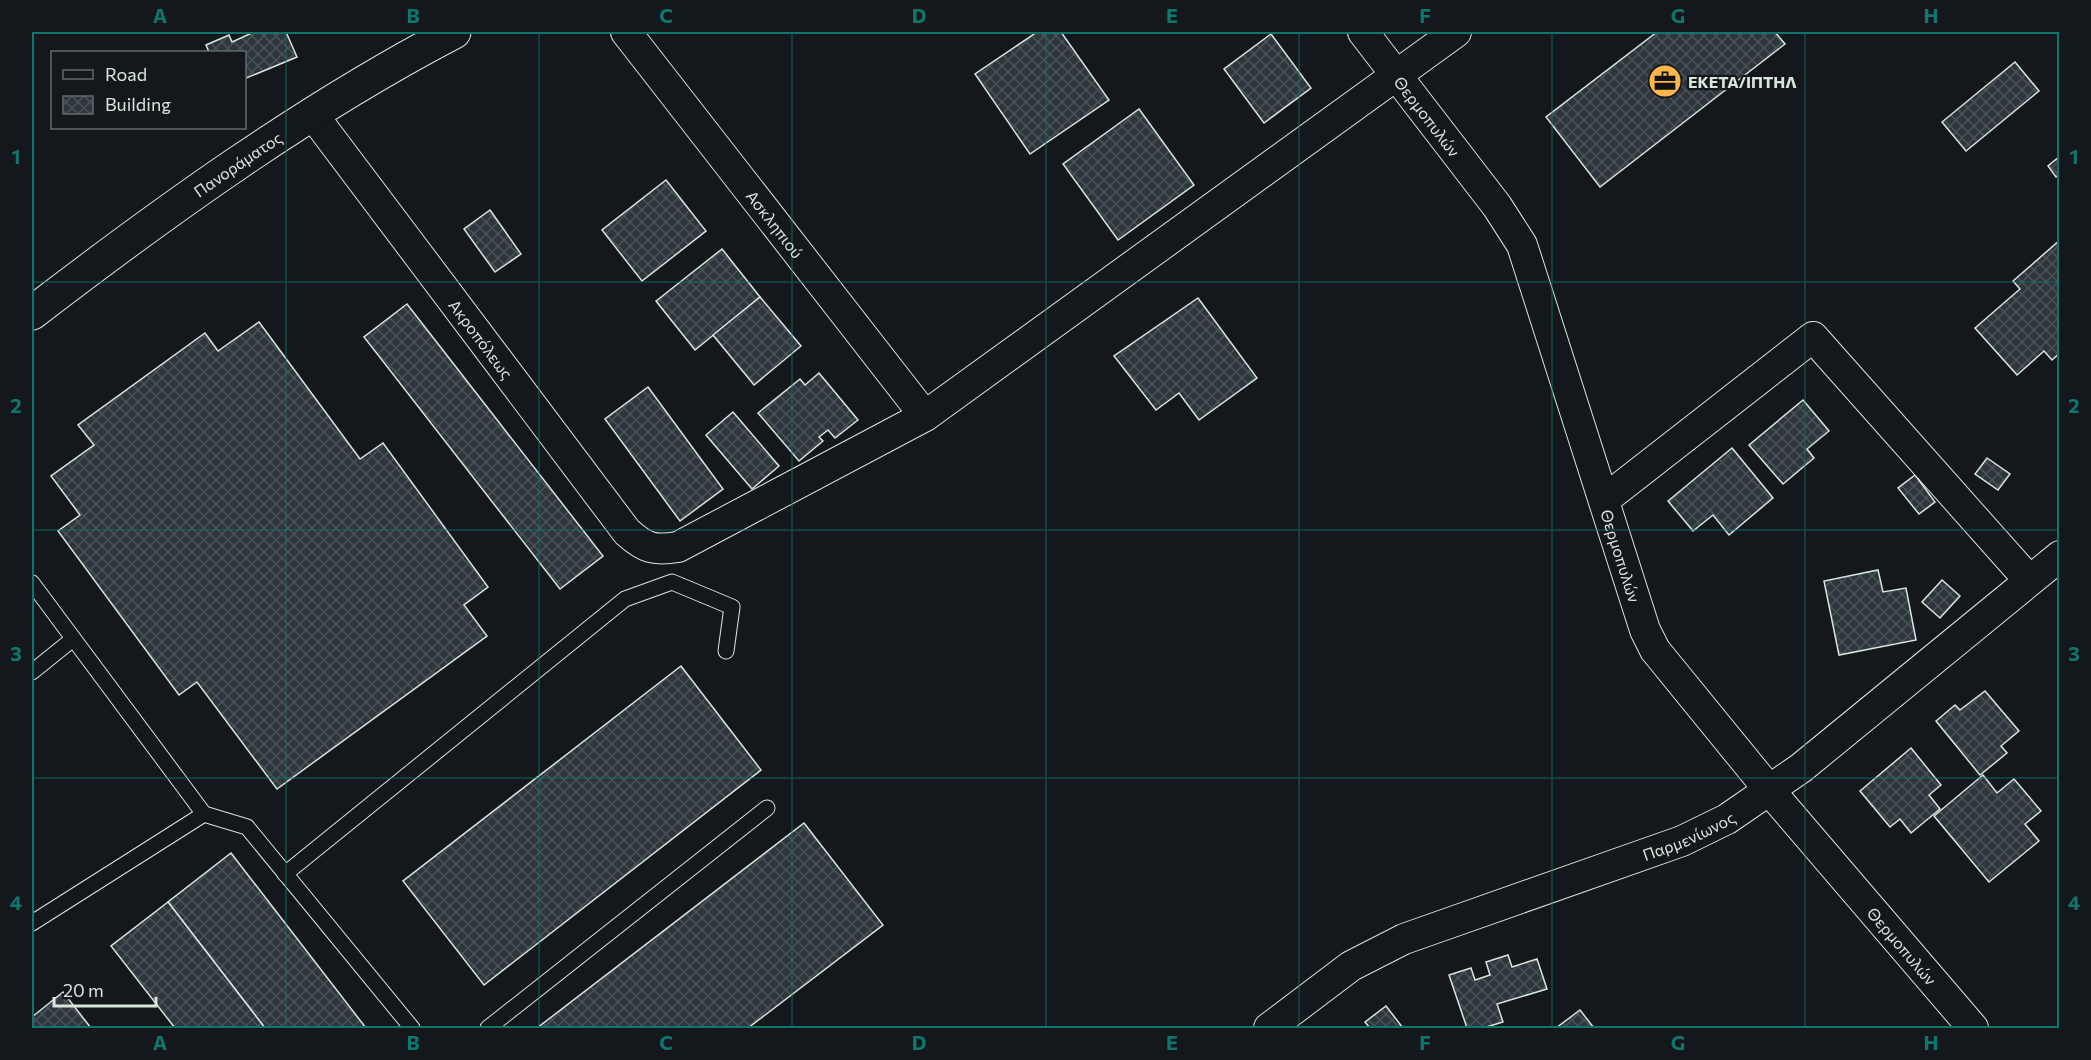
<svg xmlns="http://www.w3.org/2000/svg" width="2091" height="1060" font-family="Commissioner,sans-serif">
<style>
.building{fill:url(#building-cross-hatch);stroke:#d8e6dc;stroke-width:1.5}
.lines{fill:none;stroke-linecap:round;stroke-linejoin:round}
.lane-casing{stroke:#d8e6dc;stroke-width:17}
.street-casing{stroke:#d8e6dc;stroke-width:32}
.secondary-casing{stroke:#d8e6dc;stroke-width:35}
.lane{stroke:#14181c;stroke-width:15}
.street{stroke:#14181c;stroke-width:30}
.secondary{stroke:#14181c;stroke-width:33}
.grid{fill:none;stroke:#0f766e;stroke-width:1.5;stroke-opacity:0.55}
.labels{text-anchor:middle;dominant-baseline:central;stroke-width:4.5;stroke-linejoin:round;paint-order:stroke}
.poi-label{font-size:16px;font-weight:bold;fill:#d8e6dc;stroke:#14181c;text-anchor:start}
.street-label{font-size:16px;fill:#d8e6dc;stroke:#14181c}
.neatline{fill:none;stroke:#0f766e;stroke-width:2}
.grid-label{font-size:20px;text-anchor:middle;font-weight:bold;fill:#0f766e}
</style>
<defs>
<pattern id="building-cross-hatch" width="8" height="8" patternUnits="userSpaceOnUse" patternTransform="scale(1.5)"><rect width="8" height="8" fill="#2c363c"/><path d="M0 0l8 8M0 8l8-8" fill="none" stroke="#4a5358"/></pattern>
</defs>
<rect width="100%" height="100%" fill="#14181c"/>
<g class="building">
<path d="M254,32H286L297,57L244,79V52H209L206,45L229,35L232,42Z"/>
<path d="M1037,32H1061L1109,100L1030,154L975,74Z"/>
<path d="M1657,32H1775L1785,44L1600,187L1546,117Z"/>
<path d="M1271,34L1311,88L1264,123L1224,69Z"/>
<path d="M2015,62L2039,91L1966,151L1942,122Z"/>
<path d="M1139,109L1194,185L1118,240L1063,164Z"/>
<path d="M2060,156V174L2056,177L2048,166Z"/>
<path d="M666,180L706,231L642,281L602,230Z"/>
<path d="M490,210L521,254L495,272L464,229Z"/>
<path d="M2060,240V353L2052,360L2044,351L2017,375L1975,328L2020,289L2013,281Z"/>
<path d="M722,249L760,297L695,350L656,301Z"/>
<path d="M760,297L801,346L754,385L713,335Z"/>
<path d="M1198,298L1257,378L1199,420L1179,393L1156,410L1114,356Z"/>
<path d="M407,304L603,556L560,589L364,337Z"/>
<path d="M259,322L360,459L383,443L488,587L464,605L487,636L277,789L197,682L179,695L58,531L80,515L51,476L94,445L78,425L205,333L218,351Z"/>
<path d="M819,373L858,420L835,438L828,430L819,437L823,441L799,461L758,413L800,379L805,385Z"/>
<path d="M648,387L723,489L680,521L605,419Z"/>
<path d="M1803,400L1829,431L1807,449L1814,458L1783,484L1749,445Z"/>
<path d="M733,412L779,466L752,489L706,435Z"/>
<path d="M1732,448L1773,498L1729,535L1713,515L1693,531L1668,501Z"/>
<path d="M1987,458L2010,474L1998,490L1975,474Z"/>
<path d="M1915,475L1935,502L1919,514L1898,488Z"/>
<path d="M1878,570L1883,592L1906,588L1916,640L1839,655L1824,581Z"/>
<path d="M1942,580L1960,596L1940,618L1922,602Z"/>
<path d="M681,666L761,770L484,985L403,881Z"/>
<path d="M1985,691L2019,731L2001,746L2007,753L1980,775L1936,721L1955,705L1960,710Z"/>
<path d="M1911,748L1941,785L1929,795L1940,809L1911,833L1900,819L1890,827L1860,791Z"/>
<path d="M1983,775L1997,793L2014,779L2041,811L2025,824L2039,841L1989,882L1934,816Z"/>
<path d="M804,823L883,925L748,1028H537Z"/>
<path d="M231,853L366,1028H265L168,902Z"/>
<path d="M168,902L265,1028H175L111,946Z"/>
<path d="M1508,955L1512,967L1537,959L1547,989L1497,1004L1503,1022L1483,1028H1467L1449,975L1471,968L1475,980L1490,975L1486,962Z"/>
<path d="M63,992L91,1028H32V1017Z"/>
<path d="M1386,1006L1403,1028H1370L1365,1022Z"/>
<path d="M1580,1010L1594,1028H1556Z"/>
</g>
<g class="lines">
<g class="lane-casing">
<g id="lane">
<path d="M32,583L204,814L247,827L412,1028"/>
<path d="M32,672L73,639"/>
<path d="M285,874L625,599L672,582L732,607L726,651"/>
<path d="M32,923L204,814"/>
<path d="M488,1028L767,808"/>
</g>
</g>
<g class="street-casing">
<g id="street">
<path id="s1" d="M626,32L925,416"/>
<path id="s2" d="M1363,32L1497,206L1522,245L1645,630L1655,650L1770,791L1973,1028"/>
<path id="s3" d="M313,115L627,532C645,548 653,551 678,547L925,416L1456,32"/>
<path d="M1604,500L1813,337L2029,580"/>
<path id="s4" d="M1269,1028L1351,966L1404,939L1682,841L1727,819L1801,768L2060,556"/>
</g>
</g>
<g class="secondary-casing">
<g id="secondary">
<path id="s5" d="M32,313C165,211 305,110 454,32"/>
</g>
</g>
<use href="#lane" class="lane"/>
<use href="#street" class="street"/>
<use href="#secondary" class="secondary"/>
</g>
<path class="grid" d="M286,32V1028M539,32V1028M792,32V1028M1046,32V1028M1299,32V1028M1552,32V1028M1805,32V1028M32,282H2060M32,530H2060M32,778H2060"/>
<defs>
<g id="office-disc" transform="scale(1.725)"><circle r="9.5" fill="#ffb74d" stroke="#14181c"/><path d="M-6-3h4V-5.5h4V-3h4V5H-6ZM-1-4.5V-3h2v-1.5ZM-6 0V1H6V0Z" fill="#111"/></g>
</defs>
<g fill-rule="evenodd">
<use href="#office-disc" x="1665" y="81"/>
</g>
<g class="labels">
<g class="poi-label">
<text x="1688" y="81">ΕΚΕΤΑ/ΙΠΤΗΛ</text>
</g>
<g class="street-label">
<text stroke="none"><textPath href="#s2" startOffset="106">Θερμοπυλών</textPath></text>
<text stroke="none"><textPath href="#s5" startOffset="254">Πανοράματος</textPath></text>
<text stroke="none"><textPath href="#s1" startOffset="243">Ασκληπιού</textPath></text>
<text stroke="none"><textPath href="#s3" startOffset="280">Ακροπόλεως</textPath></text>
<text stroke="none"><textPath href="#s2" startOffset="592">Θερμοπυλών</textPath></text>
<text stroke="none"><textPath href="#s4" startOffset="465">Παρμενίωνος</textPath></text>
<text stroke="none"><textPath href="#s2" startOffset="1078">Θερμοπυλών</textPath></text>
</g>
</g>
<rect width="2091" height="1060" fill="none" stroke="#14181c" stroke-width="66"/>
<rect x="51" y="51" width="195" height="78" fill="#14181c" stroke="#626a69" stroke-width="1.5"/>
<rect x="63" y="70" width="30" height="9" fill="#14181c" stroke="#626a69" stroke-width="1.5"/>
<text x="105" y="81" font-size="18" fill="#d8e6dc">Road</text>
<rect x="63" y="96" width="30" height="18" fill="url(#building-cross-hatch)" stroke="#626a69" stroke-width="1.5"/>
<text x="105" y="111" font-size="18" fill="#d8e6dc">Building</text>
<path d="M54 997v9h102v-9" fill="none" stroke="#d8e6dc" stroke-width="3"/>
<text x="63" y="997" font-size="18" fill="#d8e6dc" stroke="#14181c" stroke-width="4.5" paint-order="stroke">20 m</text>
<rect x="33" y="33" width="2025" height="994" class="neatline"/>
<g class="grid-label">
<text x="160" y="23">A</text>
<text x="413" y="23">B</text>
<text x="666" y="23">C</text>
<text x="919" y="23">D</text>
<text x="1172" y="23">E</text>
<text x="1425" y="23">F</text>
<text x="1678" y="23">G</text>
<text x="1931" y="23">H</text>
<text x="16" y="164">1</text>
<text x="2074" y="164">1</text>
<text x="16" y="413">2</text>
<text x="2074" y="413">2</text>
<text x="16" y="661">3</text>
<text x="2074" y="661">3</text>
<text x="16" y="910">4</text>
<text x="2074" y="910">4</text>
<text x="160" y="1050">A</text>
<text x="413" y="1050">B</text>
<text x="666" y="1050">C</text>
<text x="919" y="1050">D</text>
<text x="1172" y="1050">E</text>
<text x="1425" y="1050">F</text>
<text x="1678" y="1050">G</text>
<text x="1931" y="1050">H</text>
</g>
</svg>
